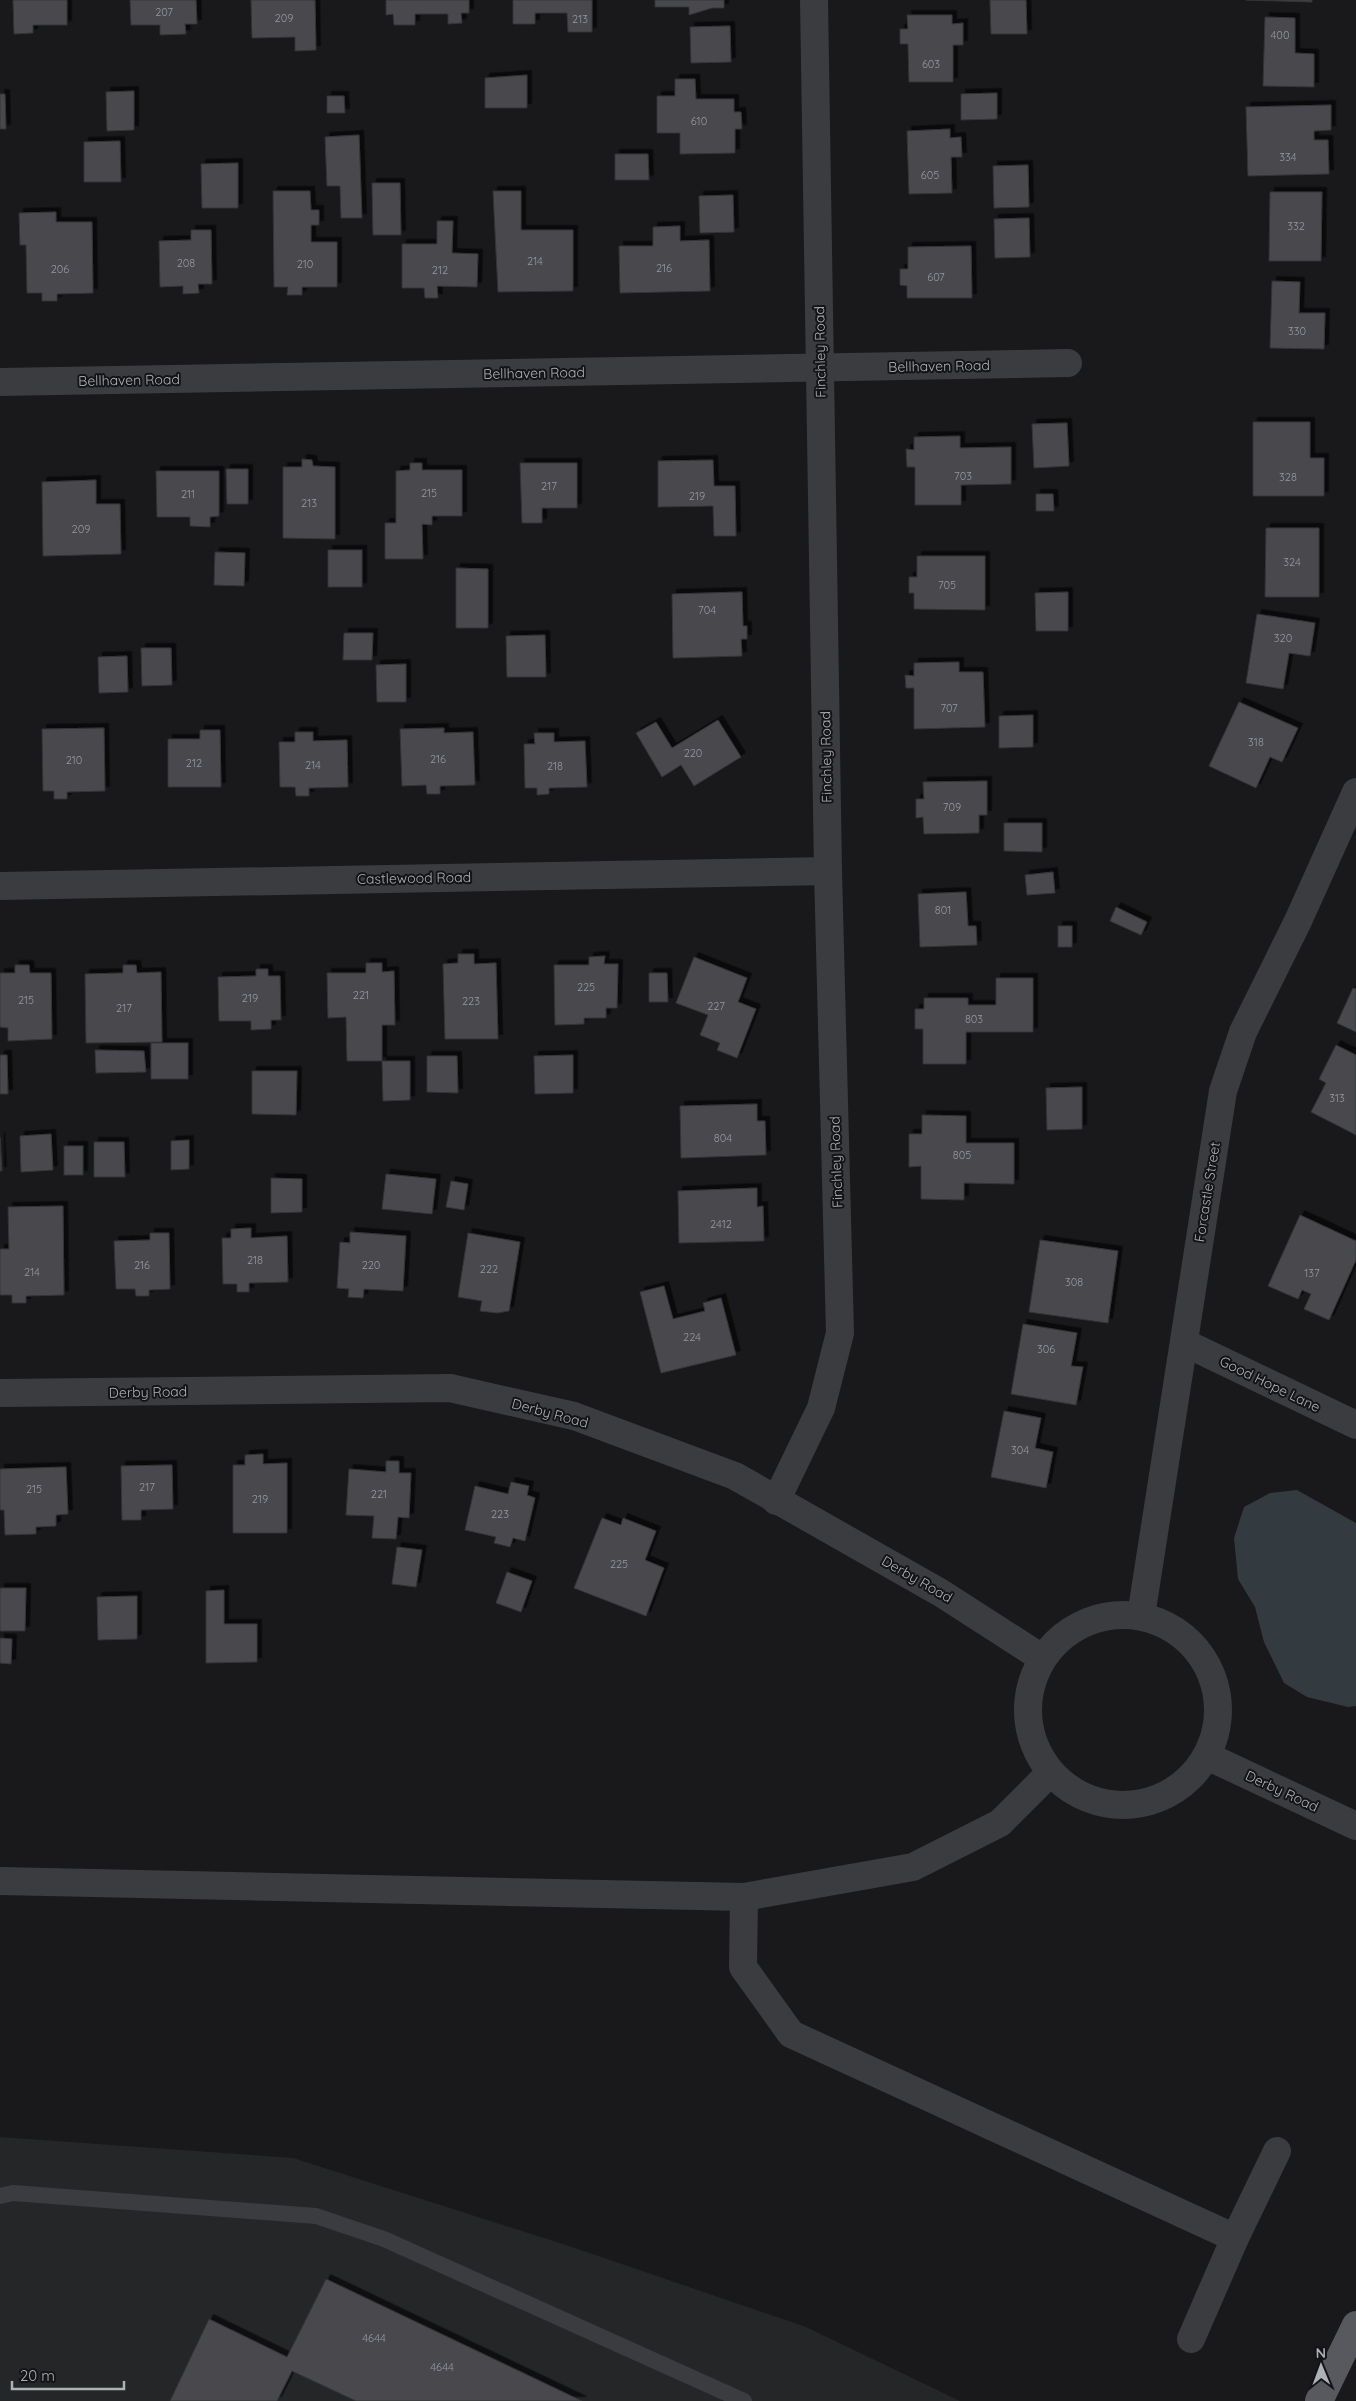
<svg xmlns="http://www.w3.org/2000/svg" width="1356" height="2401" font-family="Quicksand,sans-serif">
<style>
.built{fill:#252628}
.water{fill:#333b40}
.building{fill:#484a4d;stroke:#343437;filter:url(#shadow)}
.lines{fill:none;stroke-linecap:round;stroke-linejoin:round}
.service{stroke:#3b3c40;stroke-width:16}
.minor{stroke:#3b3c40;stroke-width:28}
.primary{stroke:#57595e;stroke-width:28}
.labels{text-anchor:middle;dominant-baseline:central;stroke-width:4;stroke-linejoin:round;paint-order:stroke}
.number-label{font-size:11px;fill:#94989e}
.street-label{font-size:14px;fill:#adb2b9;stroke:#141416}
</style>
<defs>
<filter id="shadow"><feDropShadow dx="4.5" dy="-4.5" stdDeviation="0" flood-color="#0009"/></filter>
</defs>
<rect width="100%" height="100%" fill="#19191b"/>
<path class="built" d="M0,2137L293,2158L572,2247L806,2327L960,2401H0Z"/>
<path class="water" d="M1297,1490L1356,1523V1706L1348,1707L1307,1697L1284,1683L1264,1642L1255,1607L1238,1579L1234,1538L1244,1507L1270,1493Z"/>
<g class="building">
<path d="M13,0H67V25H33V33L14,34Z"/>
<path d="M130,0H196L197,24H185L186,34L160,35V25H131Z"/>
<path d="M251,0H315L316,50L295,51V37L252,38Z"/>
<path d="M386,0H469V13H461L462,23L448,24V14H415V25H394L393,14L386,15Z"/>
<path d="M513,0H592V32H568L567,13H535V24H513Z"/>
<path d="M655,0H724V8H712L689,15V7H655Z"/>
<path d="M990,0H1026L1027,34H991Z"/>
<path d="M1246,0H1312V2Z"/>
<path d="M907,15H952V24L963,23V45H953V82H909L908,44H900V29H908Z"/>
<path d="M1265,17L1295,18V53L1314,54V87L1263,86Z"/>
<path d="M730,26L731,62L691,63L690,27Z"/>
<path d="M527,75V108H485V78Z"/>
<path d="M675,79H695L696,99H734V112H741L742,129H735V153L680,154V133H657V96H675Z"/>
<path d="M134,91V130L107,131L106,92Z"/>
<path d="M997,93V119L961,120V94Z"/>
<path d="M0,94H5L6,129H0Z"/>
<path d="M327,96H344L345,113H327Z"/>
<path d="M1331,105V130L1314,131V140H1328L1329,174L1248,176L1246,107Z"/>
<path d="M950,129V138L961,137L962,157H951L952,193L909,194L907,131Z"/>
<path d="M359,135L362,218H341L340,186H327L325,137Z"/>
<path d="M120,141L121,182H84V142Z"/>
<path d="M615,154H648L649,180H615Z"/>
<path d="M238,163V208H202L201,164Z"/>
<path d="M1028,165L1029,207L994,208L993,166Z"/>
<path d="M372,183H400L401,235H373Z"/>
<path d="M273,191H310L311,210H319V225H311V242H337V287H302V295H287L288,287H274Z"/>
<path d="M493,191H521V230H573V291L498,292Z"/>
<path d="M1270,192H1322L1321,261H1269Z"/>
<path d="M733,195L734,232L700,233L699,196Z"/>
<path d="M56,212V222H92L93,293L57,294V301H42V293H27L26,245H20L19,213Z"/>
<path d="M1029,218L1030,257L995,258L994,219Z"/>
<path d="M437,221H453L452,253L478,254L477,287L437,286L438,298H425L424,288H402V244H437Z"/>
<path d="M680,226V241L709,240L710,291L620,293L619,246H653V227Z"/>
<path d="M191,230H211L212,284H198L199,293L183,294V286L160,287L159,241L191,240Z"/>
<path d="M971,246L972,298H907V286L900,285V269H908V247Z"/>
<path d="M1272,281L1300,282L1299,313H1325L1324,349L1270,348Z"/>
<path d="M1253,422H1310V458H1324V496H1253Z"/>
<path d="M1067,423L1069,466L1034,468L1032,424Z"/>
<path d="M960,436V448L1011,447V484L961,485V505H915V467H907L906,449L914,450V437Z"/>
<path d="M302,459L312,460L313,466L335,467V539L283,538V467H302Z"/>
<path d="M713,460L714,486H735L736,536H714L713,506L658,507V461Z"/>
<path d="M410,463H422V470H462V516H432V525L422,524L423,559H385V523H396V471L410,470Z"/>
<path d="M520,463H577V508H542V523H522Z"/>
<path d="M226,469H248V504H227Z"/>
<path d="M156,471H219V516L210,517V527L190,526V517H157Z"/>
<path d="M96,480V504H120L121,554L43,556L42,482Z"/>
<path d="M1036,494H1053L1054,511H1036Z"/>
<path d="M1266,528H1319V597H1265Z"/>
<rect x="328" y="550" width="34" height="37"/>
<path d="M215,552L245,553L244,586L214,585Z"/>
<path d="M917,556H985V610L914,609V593H909V577H917Z"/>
<path d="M456,568L488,569V628H456Z"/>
<path d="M742,592L743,626H747V639H741L742,656L673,658L672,594Z"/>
<path d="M1068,592V631H1036L1035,593Z"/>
<path d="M1257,614L1315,623L1310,656L1289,653L1283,689L1246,683Z"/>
<path d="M344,633H373L372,660H343Z"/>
<path d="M545,635L546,677H507L506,636Z"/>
<path d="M141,648H171L172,685L142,686Z"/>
<path d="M127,656L128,692L99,693L98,657Z"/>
<path d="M959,662V672H983L985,727L914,729V688H906L905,675L914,676V663Z"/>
<path d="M406,664V702H377L376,665Z"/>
<path d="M1239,702L1298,728L1282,762L1270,757L1256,788L1209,766Z"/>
<path d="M1033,715V747L999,748V716Z"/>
<path d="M718,720L741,757L694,786L681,765L662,777L636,733L656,722L672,748Z"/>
<path d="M104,728L105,791L67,792V799H54V791H43L42,729Z"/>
<path d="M444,728V733L473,732L475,785L440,786V794H427L426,785L402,786L400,729Z"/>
<path d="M200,730H220L221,787H168V739H200Z"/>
<path d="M295,732H313V741L347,740L348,787L309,788V796H296L295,787H280L279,742H295Z"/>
<path d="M534,733H554V742L585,741L587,787L549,788V794L537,795V788H525L524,744H535Z"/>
<path d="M987,781V815H979V833L924,834L923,817L916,818V799H924L923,782Z"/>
<path d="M1004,823H1042V852L1004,851Z"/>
<path d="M1053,872L1055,893L1027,895L1025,875Z"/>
<path d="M966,892L968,926H976L977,945L920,947L918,894Z"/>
<path d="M1116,907L1147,922L1141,935L1110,921Z"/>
<rect x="1058" y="926" width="14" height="21"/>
<path d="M458,954H474V964L496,963L498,1039H445L443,964L458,963Z"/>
<path d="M605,956L604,964H618L617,1008H606V1018H584V1024L555,1025L554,965H589V957Z"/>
<path d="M694,957L747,978L738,1002L756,1009L737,1058L717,1050L720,1043L700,1035L708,1015L676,1003Z"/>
<path d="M366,963H382V972L394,971L395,1025H382V1061H347L346,1017L328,1018L327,973H366Z"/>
<path d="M15,965H29L30,973H51L52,1039L8,1041V1028L0,1027V973H15Z"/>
<path d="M123,965H136L137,973L161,972L162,1042L86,1043L85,974L123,973Z"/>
<path d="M256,969H268V976H280L281,1020H271V1029L251,1030V1021H219L218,977L256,976Z"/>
<path d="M649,973H667L668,1002H649Z"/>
<path d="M996,978H1033V1032H966V1064H923V1029H915V1009H924V998H968V1005H996Z"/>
<path d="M1353,988L1356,989V1032L1337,1023Z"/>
<rect x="151" y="1043" width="37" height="36"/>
<path d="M1336,1045L1356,1055V1135L1311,1112L1326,1083L1319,1079Z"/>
<path d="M95,1050L144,1051L146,1072L96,1073Z"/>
<path d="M0,1055H7L8,1094H0Z"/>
<path d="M573,1055V1093L535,1094L534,1056Z"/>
<path d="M427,1056H457L458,1093L427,1092Z"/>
<path d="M382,1061H410V1100L383,1101Z"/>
<path d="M252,1071H297L296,1115L252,1114Z"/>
<path d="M1082,1087V1129L1047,1130L1046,1088Z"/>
<path d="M757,1104V1121H765L766,1155L681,1158L680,1106Z"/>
<path d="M922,1115L966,1116V1143H1014V1184L964,1183V1200L921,1199V1166L909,1167V1134H922Z"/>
<path d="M51,1134L53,1170L21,1172L20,1136Z"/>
<path d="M0,1137L2,1171H0Z"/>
<path d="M189,1140V1169L171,1170V1141Z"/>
<path d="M94,1142H124L125,1177H94Z"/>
<rect x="64" y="1146" width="19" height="29"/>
<path d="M386,1174L436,1179L432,1214L382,1209Z"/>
<path d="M271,1178L302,1179V1212L271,1213Z"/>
<path d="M451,1181L468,1184L464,1210L446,1207Z"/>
<path d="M757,1188V1207L763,1206L764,1241L679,1243L678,1191Z"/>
<path d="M63,1206L64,1295L26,1296V1303H12V1295H0V1249H9L8,1207Z"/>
<path d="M1300,1215L1356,1241V1260L1329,1320L1304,1309L1311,1294L1302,1290L1298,1299L1268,1286Z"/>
<path d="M251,1228V1238L287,1236L288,1282L249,1283V1292H237V1284H223L222,1238H231V1229Z"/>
<path d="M350,1232L406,1236L403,1291L364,1289L363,1298L348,1297L349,1289L337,1288L340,1242L350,1243Z"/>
<path d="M150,1233H169L170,1289L149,1290V1296H136L135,1289H116L114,1241L150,1240Z"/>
<path d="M468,1233L520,1242L509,1311L497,1313L480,1311L482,1301L458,1297Z"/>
<path d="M1040,1240L1118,1251L1108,1323L1029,1312Z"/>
<path d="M664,1286L673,1319L705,1311L703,1303L721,1298L736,1355L661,1373L640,1292Z"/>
<path d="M1023,1324L1077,1333L1071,1366L1083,1367L1076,1405L1011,1394Z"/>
<path d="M1004,1411L1041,1418L1035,1448L1053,1452L1046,1488L991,1477Z"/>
<path d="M263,1454V1464L287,1463V1533H233V1465H245V1455Z"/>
<path d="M386,1461H399V1473H411L409,1518L398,1517L396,1539L372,1538L374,1516L346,1515L349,1469L386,1472Z"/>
<path d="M172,1465L173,1509L141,1510V1520H122L121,1466Z"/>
<path d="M66,1467L68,1514L56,1515V1526L36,1527V1534L5,1535L4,1510H0V1469Z"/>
<path d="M511,1482L529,1486L527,1495L535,1498L525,1541L513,1538L510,1547L494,1543L496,1537L465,1530L475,1486L508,1494Z"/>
<path d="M602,1518L621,1525L623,1518L656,1531L645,1560L664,1568L646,1616L574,1588Z"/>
<path d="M397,1547L422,1550L416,1587L392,1584Z"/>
<path d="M507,1572L532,1581L521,1612L496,1603Z"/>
<path d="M0,1588H26L25,1631H0Z"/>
<path d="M224,1590V1624H257V1662L206,1663V1591Z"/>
<path d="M137,1596V1639L98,1640L97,1597Z"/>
<path d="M0,1638L12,1639L11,1664L0,1663Z"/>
<path d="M326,2279L582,2401H356L292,2371L277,2401H170L209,2319L287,2357Z"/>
</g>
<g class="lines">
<path class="service" d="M0,2196L13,2193L316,2216L384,2239L744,2401"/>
<g class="minor">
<path d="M0,382L1068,363"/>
<path d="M0,886L828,871"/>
<path d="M1185,1343L1356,1425"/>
<path d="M0,1393L450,1388L574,1416L735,1476L941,1593L1042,1658"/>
<path d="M776,1501L821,1408L840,1333L828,871L814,0"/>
<circle cx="1123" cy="1710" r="95"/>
<path d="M1141,1616L1223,1091L1243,1032L1298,921L1356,792"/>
<path d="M1207,1756L1356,1826"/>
<path d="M0,1881L744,1897L913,1867L1000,1823L1050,1773"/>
<path d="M744,1897L743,1967L791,2034L1235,2238"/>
<path d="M1191,2339L1235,2238L1277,2151"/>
</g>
<path class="primary" d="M1319,2401L1356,2325"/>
</g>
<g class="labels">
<g class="number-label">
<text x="164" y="12">207</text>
<text x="284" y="18">209</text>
<text x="580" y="19">213</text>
<text x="1280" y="35">400</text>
<text x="931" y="64">603</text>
<text x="699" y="121">610</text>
<text x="1288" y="157">334</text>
<text x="930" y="175">605</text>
<text x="1296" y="226">332</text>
<text x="535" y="261">214</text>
<text x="186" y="263">208</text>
<text x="305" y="264">210</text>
<text x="664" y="268">216</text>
<text x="60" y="269">206</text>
<text x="440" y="270">212</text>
<text x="936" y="277">607</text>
<text x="1297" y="331">330</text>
<text x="963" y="476">703</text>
<text x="1288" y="477">328</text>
<text x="549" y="486">217</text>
<text x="429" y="493">215</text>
<text x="188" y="494">211</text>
<text x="697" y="496">219</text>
<text x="309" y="503">213</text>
<text x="81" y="529">209</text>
<text x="1292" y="562">324</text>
<text x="947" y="585">705</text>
<text x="707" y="610">704</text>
<text x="1283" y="638">320</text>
<text x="949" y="708">707</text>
<text x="1256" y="742">318</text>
<text x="693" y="753">220</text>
<text x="438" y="759">216</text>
<text x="74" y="760">210</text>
<text x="194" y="763">212</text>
<text x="313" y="765">214</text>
<text x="555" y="766">218</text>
<text x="952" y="807">709</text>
<text x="943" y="910">801</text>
<text x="586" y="987">225</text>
<text x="361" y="995">221</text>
<text x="250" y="998">219</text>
<text x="26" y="1000">215</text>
<text x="471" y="1001">223</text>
<text x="716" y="1006">227</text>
<text x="124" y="1008">217</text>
<text x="974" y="1019">803</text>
<text x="1337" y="1098">313</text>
<text x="723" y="1138">804</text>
<text x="962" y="1155">805</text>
<text x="721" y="1224">2412</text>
<text x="255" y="1260">218</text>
<text x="142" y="1265">216</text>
<text x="371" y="1265">220</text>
<text x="489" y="1269">222</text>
<text x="32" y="1272">214</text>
<text x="1312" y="1273">137</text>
<text x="1074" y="1282">308</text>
<text x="692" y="1337">224</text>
<text x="1046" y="1349">306</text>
<text x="1020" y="1450">304</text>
<text x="147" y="1487">217</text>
<text x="34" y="1489">215</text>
<text x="379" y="1494">221</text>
<text x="260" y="1499">219</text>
<text x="500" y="1514">223</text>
<text x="619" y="1564">225</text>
<text x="374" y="2338">4644</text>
<text x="442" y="2367">4644</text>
</g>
<g class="street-label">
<text transform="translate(820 352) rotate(-91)">Finchley Road</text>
<text transform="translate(939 366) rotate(-1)">Bellhaven Road</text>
<text transform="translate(534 373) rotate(-1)">Bellhaven Road</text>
<text transform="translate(129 380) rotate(-1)">Bellhaven Road</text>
<text transform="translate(826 757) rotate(-91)">Finchley Road</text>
<text transform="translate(414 878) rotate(-1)">Castlewood Road</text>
<text transform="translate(836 1162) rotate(-92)">Finchley Road</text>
<text transform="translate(1207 1192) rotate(-81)">Forcastle Street</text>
<text transform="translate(1270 1384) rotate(26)">Good Hope Lane</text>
<text transform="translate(148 1392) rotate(-1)">Derby Road</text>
<text transform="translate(550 1413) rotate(15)">Derby Road</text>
<text transform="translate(917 1579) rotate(30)">Derby Road</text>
<text transform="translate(1282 1791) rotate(25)">Derby Road</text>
</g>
</g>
<g transform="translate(1321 2366) rotate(359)" stroke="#141416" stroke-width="4" paint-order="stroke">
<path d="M0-4L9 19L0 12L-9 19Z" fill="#adb2b9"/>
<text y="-8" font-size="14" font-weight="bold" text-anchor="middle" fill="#adb2b9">N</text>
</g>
<path d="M12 2381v8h112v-8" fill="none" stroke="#adb2b9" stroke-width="2.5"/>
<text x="20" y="2381" font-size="15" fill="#adb2b9" stroke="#141416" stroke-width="4" paint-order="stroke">20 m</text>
</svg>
